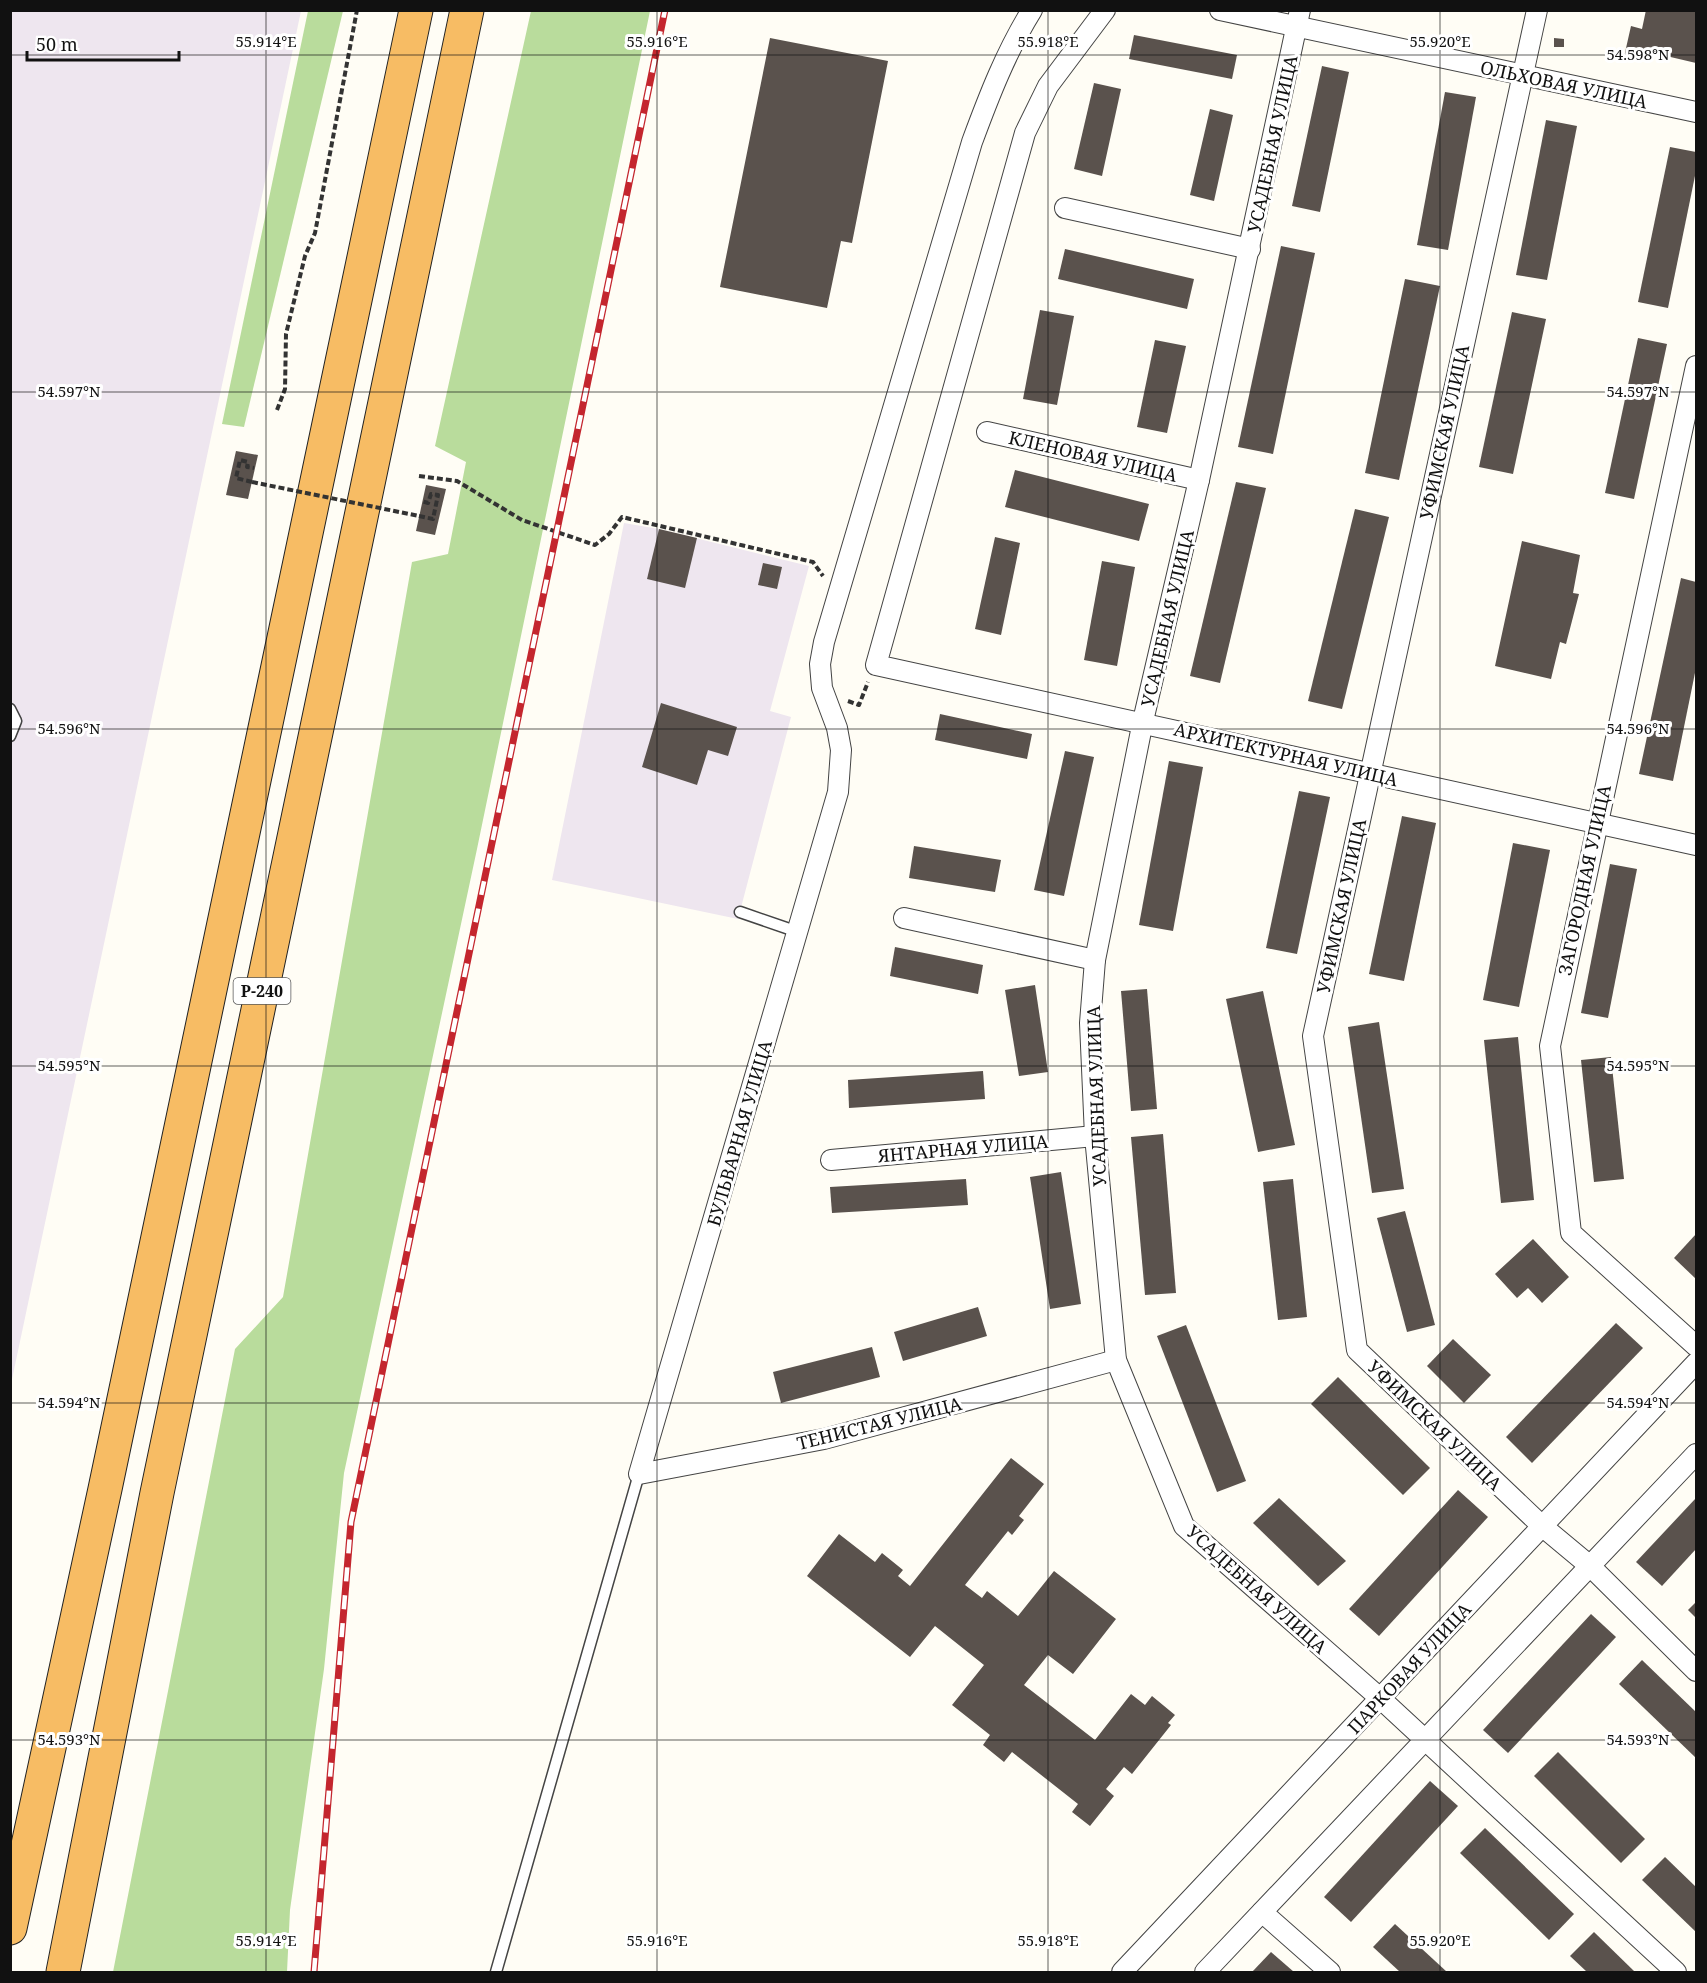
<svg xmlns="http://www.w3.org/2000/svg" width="1707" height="1983" font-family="'Noto Serif',serif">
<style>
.industrial{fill:#eee6ef}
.forest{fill:#b9dc9c}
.building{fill:#5a524d}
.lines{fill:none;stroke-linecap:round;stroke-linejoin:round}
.service-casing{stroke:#444;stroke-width:13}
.minor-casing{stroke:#444;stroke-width:22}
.trunk-casing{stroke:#222;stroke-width:35}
.path{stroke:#333;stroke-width:4;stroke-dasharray:6 3;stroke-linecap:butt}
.service{stroke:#fff;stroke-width:10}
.minor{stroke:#fff;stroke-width:20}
.trunk{stroke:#f7bc64;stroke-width:33}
.rail-casing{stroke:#c4262e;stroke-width:7}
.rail{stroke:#fff;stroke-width:4.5;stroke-dasharray:14;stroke-linecap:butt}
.path-bridge{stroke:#333;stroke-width:4;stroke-dasharray:6 3;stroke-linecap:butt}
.ticks{fill:none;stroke:#111;stroke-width:1.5;stroke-opacity:0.45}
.labels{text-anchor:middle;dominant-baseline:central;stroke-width:6;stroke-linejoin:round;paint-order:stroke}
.shield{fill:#fff;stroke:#585858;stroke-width:1.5}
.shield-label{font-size:16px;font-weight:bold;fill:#111}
.street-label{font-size:18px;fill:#111;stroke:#fff}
.ticks-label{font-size:15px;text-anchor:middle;fill:#111;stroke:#fff;stroke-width:6;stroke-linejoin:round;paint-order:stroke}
</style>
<rect width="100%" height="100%" fill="#fffdf5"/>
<g class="industrial">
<path d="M11,11H301L11,1384Z"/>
<path d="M624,523L659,529L809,566L770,711L791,717L738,919L552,880Z"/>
</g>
<g class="forest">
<path d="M308,11H343L244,427L222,424Z"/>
<path d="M531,11H650L477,849L344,1473L324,1669L290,1910L287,1972H113L235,1349L283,1297L412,562L448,554L466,462L435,446Z"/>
</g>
<g class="building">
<path d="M1646,10H1696V63L1645,51L1643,61L1624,57L1631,26L1642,29Z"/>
<path d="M1134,35L1237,55L1232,79L1129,59Z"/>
<path d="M770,38L888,61L852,243L841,241L827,308L720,287Z"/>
<path d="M1554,38L1564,39V47H1554Z"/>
<path d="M1322,66L1349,72L1320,212L1292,206Z"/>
<path d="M1094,83L1121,89L1102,176L1074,169Z"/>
<path d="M1445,92L1476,97L1448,250L1417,245Z"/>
<path d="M1210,109L1233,115L1214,201L1190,195Z"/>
<path d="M1546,120L1577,126L1547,280L1516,275Z"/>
<path d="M1670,147L1696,152V171L1668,308L1638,302Z"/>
<path d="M1281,246L1315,253L1273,454L1238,447Z"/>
<path d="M1065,249L1194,279L1187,309L1058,279Z"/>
<path d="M1405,279L1440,286L1399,480L1365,473Z"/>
<path d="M1040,310L1074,316L1057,405L1023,399Z"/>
<path d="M1512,312L1546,319L1513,474L1479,467Z"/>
<path d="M1638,338L1667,344L1634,499L1605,493Z"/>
<path d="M1155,340L1186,346L1167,433L1137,427Z"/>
<path d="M236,451L258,455L248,499L226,495Z"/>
<path d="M1015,470L1149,504L1139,541L1005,507Z"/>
<path d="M1236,482L1266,488L1220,683L1190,676Z"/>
<path d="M426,485L446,489L435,535L416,531Z"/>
<path d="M1355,509L1389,517L1342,709L1308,701Z"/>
<path d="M659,529L697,538L685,588L647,579Z"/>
<path d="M995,537L1020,543L1001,635L975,629Z"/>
<path d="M1522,541L1580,555L1573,593L1579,594L1566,644L1560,642L1551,679L1495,666Z"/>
<path d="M1102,561L1135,567L1117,666L1084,660Z"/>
<path d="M763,563L782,567L777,589L758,585Z"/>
<path d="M1681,578L1696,582V668L1673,781L1639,774Z"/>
<path d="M661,703L737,727L728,756L708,750L697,785L642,767Z"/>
<path d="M940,714L1032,734L1027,759L935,740Z"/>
<path d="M1065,751L1094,757L1064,896L1034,890Z"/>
<path d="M1169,761L1203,767L1173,931L1139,925Z"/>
<path d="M1299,791L1330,797L1297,954L1266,948Z"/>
<path d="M1402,816L1436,823L1404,981L1369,974Z"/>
<path d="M1513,843L1550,850L1519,1007L1483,1000Z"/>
<path d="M914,846L1001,860L995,892L909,878Z"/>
<path d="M1610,864L1637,869L1608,1018L1581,1013Z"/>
<path d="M895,947L983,965L978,994L890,976Z"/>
<path d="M1035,985L1048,1072L1019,1076L1005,990Z"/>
<path d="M1147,989L1157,1109L1131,1111L1121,991Z"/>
<path d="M1263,991L1295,1145L1258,1152L1226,999Z"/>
<path d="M1379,1022L1404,1189L1372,1193L1348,1027Z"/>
<path d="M1518,1037L1534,1200L1501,1203L1484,1040Z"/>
<path d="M1611,1057L1624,1179L1594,1182L1581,1060Z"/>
<path d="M983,1071L985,1099L849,1108L848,1080Z"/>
<path d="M1163,1134L1176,1293L1145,1295L1131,1137Z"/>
<path d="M1061,1172L1081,1304L1050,1309L1030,1177Z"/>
<path d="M966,1179L968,1205L832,1213L830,1187Z"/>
<path d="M1293,1179L1307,1317L1278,1320L1263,1182Z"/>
<path d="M1405,1211L1435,1325L1407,1332L1377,1218Z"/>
<path d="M1696,1234V1279L1674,1258Z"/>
<path d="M1533,1239L1569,1277L1542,1303L1528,1288L1517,1298L1495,1274Z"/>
<path d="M978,1307L987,1336L903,1361L894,1332Z"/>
<path d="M1616,1323L1643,1348L1532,1463L1506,1437Z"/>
<path d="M1186,1325L1246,1481L1217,1492L1157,1336Z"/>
<path d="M1453,1339L1491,1375L1464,1403L1427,1366Z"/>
<path d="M872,1347L880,1377L781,1403L773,1372Z"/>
<path d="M1338,1377L1430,1468L1403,1495L1311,1404Z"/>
<path d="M1011,1458L1044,1484L1019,1516L1024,1520L1012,1535L1008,1531L965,1585L982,1598L987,1591L1018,1616L1054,1571L1116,1619L1073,1674L1048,1655L1024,1685L1095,1740L1131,1694L1145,1705L1152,1696L1175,1715L1168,1723L1171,1725L1132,1774L1124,1767L1106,1789L1114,1796L1090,1826L1072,1812L1078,1804L1012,1752L1004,1762L983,1745L990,1735L952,1705L984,1665L935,1626L910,1657L807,1576L839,1534L875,1562L882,1553L903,1570L898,1576L910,1586Z"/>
<path d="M1458,1490L1488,1517L1379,1636L1349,1609Z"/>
<path d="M1279,1498L1346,1561L1318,1586L1253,1523Z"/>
<path d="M1696,1498V1549L1662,1586L1636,1562Z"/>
<path d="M1696,1602V1618L1688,1610Z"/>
<path d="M1591,1614L1616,1637L1508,1753L1483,1730Z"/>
<path d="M1642,1660L1696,1712V1758L1619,1684Z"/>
<path d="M1558,1752L1645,1839L1621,1863L1534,1776Z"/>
<path d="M1430,1781L1458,1806L1351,1922L1324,1897Z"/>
<path d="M1485,1828L1574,1914L1549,1940L1460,1853Z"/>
<path d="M1665,1857L1696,1887V1932L1642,1880Z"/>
<path d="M1395,1924L1447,1972H1400L1373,1947Z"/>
<path d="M1594,1932L1635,1972H1587L1570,1956Z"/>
<path d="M1271,1952L1294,1972H1252Z"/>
</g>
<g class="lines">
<g class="service-casing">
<g id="service">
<path d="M10,709L16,721L10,736"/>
<path d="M740,912L798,932"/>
<path d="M496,1972L639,1474"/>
</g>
</g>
<g class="minor-casing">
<g id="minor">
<path d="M1032,10C1006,52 989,96 972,142L824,642L820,664L822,688L837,728L841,750L838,792L639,1474L824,1439L1116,1360"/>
<path d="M1105,10L1048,86L1025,133L876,665L1696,845"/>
<path d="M1220,10L1696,112"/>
<path d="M1300,10L1199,480L1143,721L1095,960L1090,1023L1095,1136L1116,1360L1184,1526L1381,1699L1676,1972"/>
<path d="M1537,10L1313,1036L1357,1350L1542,1526L1590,1566L1696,1671"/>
<path d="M1065,208L1250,249"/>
<path d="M1696,366L1550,1046L1571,1233L1696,1346"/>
<path d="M987,432L1199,480"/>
<path d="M904,918L1095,960"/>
<path d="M831,1160L1095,1136"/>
<path d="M1262,1912L1330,1972"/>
<path d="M1122,1972L1696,1363"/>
<path d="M1205,1972L1696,1454"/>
</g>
</g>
<g class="trunk-casing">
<g id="trunk">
<path d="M10,1928L105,1489L416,10"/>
<path d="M63,1972L157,1493L467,10"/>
</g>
</g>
<g class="path">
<path d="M277,410L285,389L286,334L305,256L315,233L357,10"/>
<path d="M419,476L457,481L522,520L595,545L609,534L622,517L813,562L823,576"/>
<path d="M252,482L236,478L240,460L248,462L247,467L254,468"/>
<path d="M419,516L433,519L438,495L431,494L428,503L422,501"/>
<path d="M848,701L859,705L868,682"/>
</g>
<use href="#service" class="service"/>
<use href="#minor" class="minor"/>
<use href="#trunk" class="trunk"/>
<g class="rail-casing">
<path id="rail" d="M314,1972L351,1522L665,10"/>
</g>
<use href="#rail" class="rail"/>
<path class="path-bridge" d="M252,482L419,516"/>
</g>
<path class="ticks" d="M266,10V1972M657,10V1972M1048,10V1972M1440,10V1972M10,55H1696M10,392H1696M10,729H1696M10,1066H1696M10,1403H1696M10,1740H1696"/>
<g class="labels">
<rect class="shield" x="233.5" y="978" width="57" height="26" rx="4.5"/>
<g class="shield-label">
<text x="262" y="991">Р-240</text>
</g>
<g class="street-label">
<text transform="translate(1564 84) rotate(12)">ОЛЬХОВАЯ УЛИЦА</text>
<text transform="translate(1272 144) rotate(-78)">УСАДЕБНАЯ УЛИЦА</text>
<text transform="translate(1444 432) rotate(-78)">УФИМСКАЯ УЛИЦА</text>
<text transform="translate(1093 456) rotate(13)">КЛЕНОВАЯ УЛИЦА</text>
<text transform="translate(1167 618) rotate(-77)">УСАДЕБНАЯ УЛИЦА</text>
<text transform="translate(1286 754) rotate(13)">АРХИТЕКТУРНАЯ УЛИЦА</text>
<text transform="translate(1584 880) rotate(-78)">ЗАГОРОДНАЯ УЛИЦА</text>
<text transform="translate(1341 906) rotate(-78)">УФИМСКАЯ УЛИЦА</text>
<text transform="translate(1096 1096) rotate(-92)">УСАДЕБНАЯ УЛИЦА</text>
<text transform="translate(739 1133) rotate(-74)">БУЛЬВАРНАЯ УЛИЦА</text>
<text transform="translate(963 1148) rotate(-5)">ЯНТАРНАЯ УЛИЦА</text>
<text transform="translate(879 1423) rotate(-14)">ТЕНИСТАЯ УЛИЦА</text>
<text transform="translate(1435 1425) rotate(44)">УФИМСКАЯ УЛИЦА</text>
<text transform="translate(1257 1589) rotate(42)">УСАДЕБНАЯ УЛИЦА</text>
<text transform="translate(1409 1668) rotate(-47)">ПАРКОВАЯ УЛИЦА</text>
</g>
</g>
<g class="ticks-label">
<text x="266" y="47">55.914°E</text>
<text x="657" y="47">55.916°E</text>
<text x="1048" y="47">55.918°E</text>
<text x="1440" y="47">55.920°E</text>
<text x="1638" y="60">54.598°N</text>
<text x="69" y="397">54.597°N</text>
<text x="1638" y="397">54.597°N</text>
<text x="69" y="734">54.596°N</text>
<text x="1638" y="734">54.596°N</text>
<text x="69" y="1071">54.595°N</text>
<text x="1638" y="1071">54.595°N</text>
<text x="69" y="1408">54.594°N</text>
<text x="1638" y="1408">54.594°N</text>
<text x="69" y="1745">54.593°N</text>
<text x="1638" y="1745">54.593°N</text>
<text x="266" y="1946">55.914°E</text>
<text x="657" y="1946">55.916°E</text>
<text x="1048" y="1946">55.918°E</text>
<text x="1440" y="1946">55.920°E</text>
</g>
<rect width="1707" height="1983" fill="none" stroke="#111111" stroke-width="24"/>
<path d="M27 51v9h152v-9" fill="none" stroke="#111111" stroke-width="3"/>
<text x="36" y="51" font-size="18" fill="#111111" stroke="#ffffff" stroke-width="4.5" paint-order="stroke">50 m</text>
</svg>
